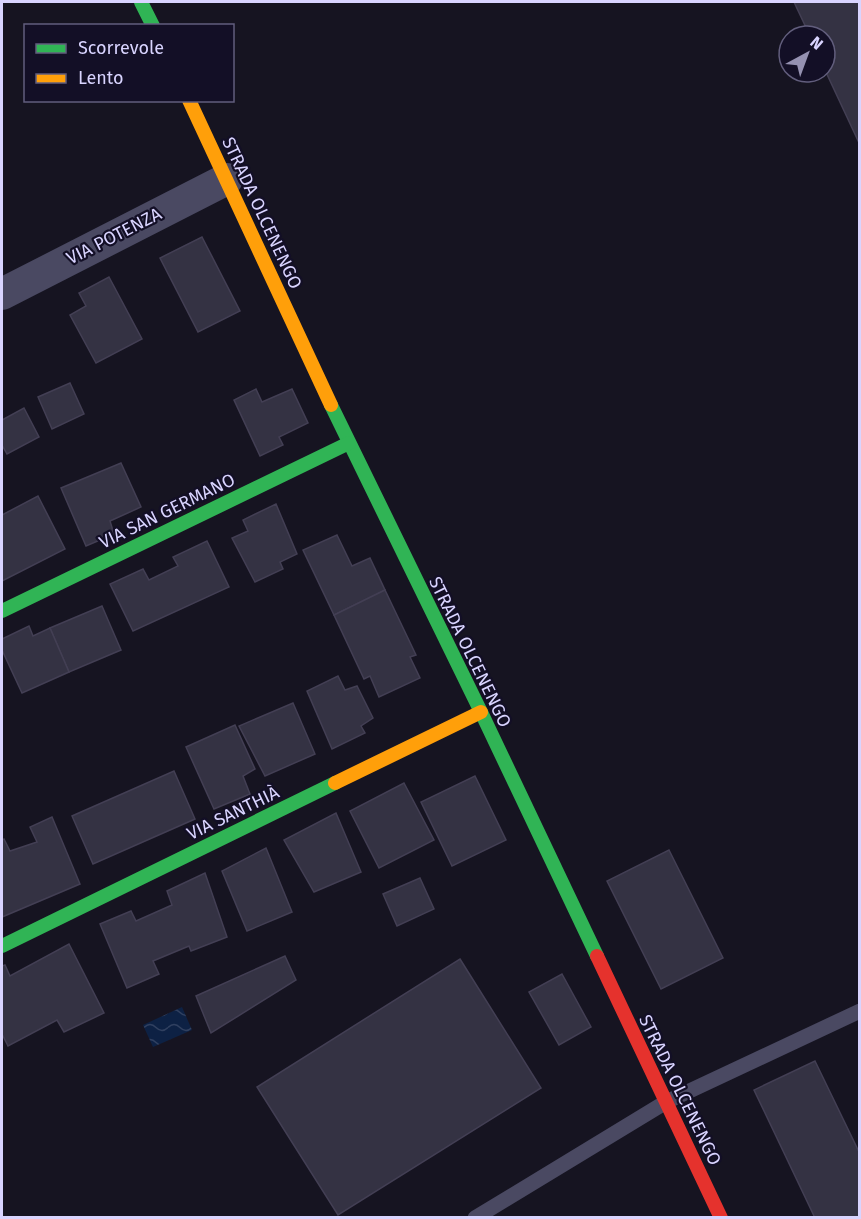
<svg xmlns="http://www.w3.org/2000/svg" width="861" height="1219" font-family="'Fira Sans',sans-serif">
<style>
.water{fill:url(#water-waves)}
.building{fill:#343243;stroke:#433f54;stroke-width:1.5}
.lines{fill:none;stroke-linecap:round;stroke-linejoin:round}
.lane{stroke:#4a4962;stroke-width:15}
.street{stroke:#4a4962;stroke-width:32}
.fast{stroke:#30b455;stroke-width:14}
.slow{stroke:#ff9f0a;stroke-width:14}
.jam{stroke:#e5322d;stroke-width:14}
.labels{text-anchor:middle;dominant-baseline:central;stroke-width:4.5;stroke-linejoin:round;paint-order:stroke}
.street-label{font-size:18px;fill:#d9d4ff;stroke:#130f26}
</style>
<defs>
<pattern id="water-waves" width="16" height="10" patternUnits="userSpaceOnUse" patternTransform="scale(1.5)"><rect width="16" height="10" fill="#0d2144"/><path d="M0 5q4-4 8 0t8 0" fill="none" stroke="#304060"/></pattern>
</defs>
<rect width="100%" height="100%" fill="#161421"/>
<path class="water" d="M182,1007L192,1030L153,1047L143,1025Z"/>
<g class="building">
<path d="M794,2H860V145L825,70V36H810Z"/>
<path d="M202,237L240,311L198,332L160,258Z"/>
<path d="M109,277L142,339L96,363L70,315L86,306L79,293Z"/>
<path d="M70,383L84,414L52,429L38,397Z"/>
<path d="M256,389L262,402L292,389L308,423L279,437L283,445L260,456L234,400Z"/>
<path d="M24,408L39,437L7,454L2,445V420Z"/>
<path d="M121,463L141,507L110,521L114,534L86,546L61,488Z"/>
<path d="M38,496L65,549L2,581V515Z"/>
<path d="M276,504L297,554L280,562L283,569L255,582L232,538L248,531L243,520Z"/>
<path d="M337,535L352,566L370,558L385,590L334,615L303,550Z"/>
<path d="M207,541L229,587L133,631L110,584L143,569L149,580L178,566L173,557Z"/>
<path d="M385,590L416,655L410,657L420,678L379,697L370,676L364,679L334,615Z"/>
<path d="M102,606L121,650L69,672L50,628Z"/>
<path d="M29,626L33,636L50,628L69,672L22,693L2,650V639Z"/>
<path d="M338,676L345,690L357,686L373,718L361,726L365,733L332,749L307,691Z"/>
<path d="M293,703L315,754L265,776L239,726Z"/>
<path d="M235,725L255,769L243,776L250,794L214,809L186,747Z"/>
<path d="M174,771L195,819L93,864L72,816Z"/>
<path d="M475,776L506,840L452,866L421,802Z"/>
<path d="M404,783L434,840L379,868L350,811Z"/>
<path d="M336,813L361,872L314,892L284,840Z"/>
<path d="M52,817L80,884L2,917V840L4,839L10,851L37,842L30,827Z"/>
<path d="M266,848L292,912L247,931L222,871Z"/>
<path d="M669,850L723,958L661,989L607,881Z"/>
<path d="M205,873L227,937L191,951L189,946L153,961L159,974L127,988L100,924L131,911L136,921L172,905L167,891Z"/>
<path d="M420,878L434,909L397,926L383,894Z"/>
<path d="M69,944L104,1013L64,1032L57,1020L8,1046L2,1034V966L5,965L10,976Z"/>
<path d="M285,956L296,980L211,1033L196,996Z"/>
<path d="M460,959L541,1088L338,1215L257,1087Z"/>
<path d="M562,974L591,1027L559,1045L529,992Z"/>
<path d="M815,1061L860,1154V1218H815L754,1090Z"/>
</g>
<g class="lines">
<path class="lane" d="M475,1218L666,1102L860,1011"/>
<path class="street" d="M2,294L227,179"/>
<g class="fast">
<path d="M141,2L153,26"/>
<path d="M331,405L481,712L597,956"/>
<path d="M2,611L349,443"/>
<path d="M2,946L335,783"/>
</g>
<g class="slow">
<path d="M189,100L331,405"/>
<path d="M335,783L481,712"/>
</g>
<path class="jam" d="M597,956L721,1218"/>
</g>
<g class="labels">
<g class="street-label">
<text transform="translate(262 213) rotate(65)">STRADA OLCENENGO</text>
<text transform="translate(114 236) rotate(-27)">VIA POTENZA</text>
<text transform="translate(167 511) rotate(-26)">VIA SAN GERMANO</text>
<text transform="translate(470 652) rotate(64)">STRADA OLCENENGO</text>
<text transform="translate(233 813) rotate(-26)">VIA SANTHIÀ</text>
<text transform="translate(680 1090) rotate(64)">STRADA OLCENENGO</text>
</g>
</g>
<rect width="861" height="1219" fill="none" stroke="#d9d4ff" stroke-width="6"/>
<rect x="24" y="24" width="210" height="78" fill="#130f26" stroke="#625e7d" stroke-width="1.5"/>
<rect x="36" y="44" width="30" height="9" fill="#30b455" stroke="#625e7d" stroke-width="1.5"/>
<text x="78" y="54" font-size="18" fill="#d9d4ff">Scorrevole</text>
<rect x="36" y="74" width="30" height="9" fill="#ff9f0a" stroke="#625e7d" stroke-width="1.5"/>
<text x="78" y="84" font-size="18" fill="#d9d4ff">Lento</text>
<g transform="translate(807 54) rotate(41)"><circle r="28" fill="#130f26" stroke="#625e7d" stroke-width="1.5"/>
<path d="M0-4.5L10 22L0 15L-10 22Z" fill="#9591b1"/>
<text y="-9" font-size="16" font-weight="bold" text-anchor="middle" fill="#d9d4ff">N</text>
</g>
</svg>
